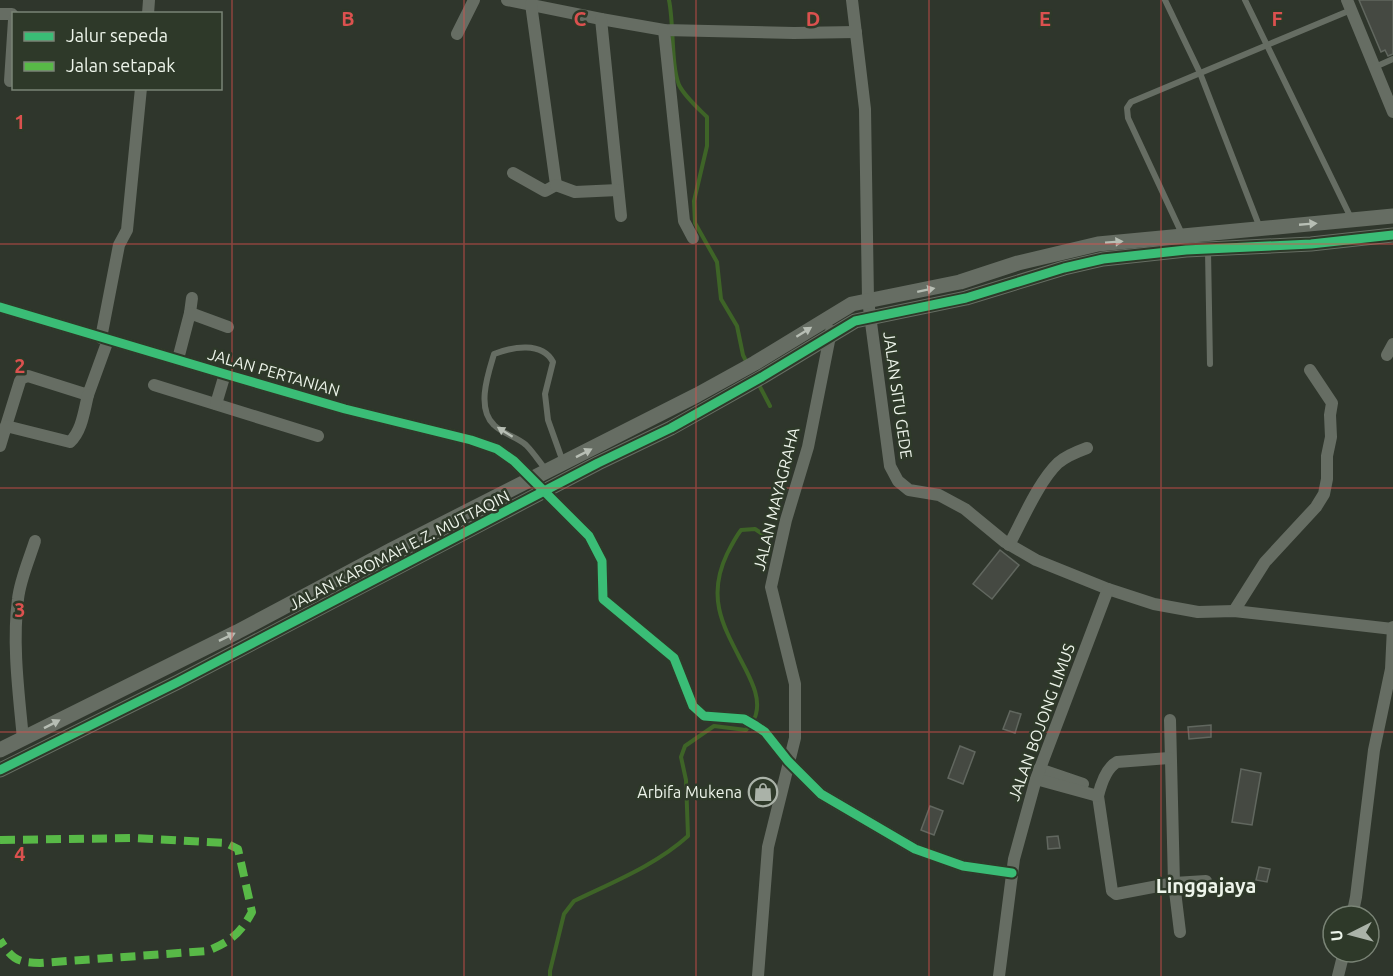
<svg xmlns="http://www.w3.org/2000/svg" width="1393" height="976" font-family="Ubuntu,sans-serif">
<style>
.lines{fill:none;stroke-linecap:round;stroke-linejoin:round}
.stream{stroke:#3e6427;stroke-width:4}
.building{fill:#454942;stroke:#61675f;stroke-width:1.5}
.service{stroke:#666d63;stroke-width:6}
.minor{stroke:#666d63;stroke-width:12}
.tertiary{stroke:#666d63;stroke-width:15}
.quiet{stroke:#58b947;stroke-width:8;stroke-dasharray:15 8;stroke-linecap:butt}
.cycleway-casing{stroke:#2e3929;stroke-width:13}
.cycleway{stroke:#3abd76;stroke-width:9}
.oneway{fill:#b7beb4}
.grid{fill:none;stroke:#db514f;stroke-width:1.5;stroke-opacity:0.55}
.labels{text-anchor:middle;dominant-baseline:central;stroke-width:5;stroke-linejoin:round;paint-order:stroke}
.street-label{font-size:16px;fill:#edf4ea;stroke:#2e3929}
.poi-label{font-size:16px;fill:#edf4ea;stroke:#2e3929;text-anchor:end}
.quarter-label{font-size:20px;font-weight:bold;fill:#edf4ea;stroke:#2e3929}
.grid-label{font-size:20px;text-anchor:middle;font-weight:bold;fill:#db514f;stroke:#2e3929;stroke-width:5;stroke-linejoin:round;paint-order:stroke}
</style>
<rect width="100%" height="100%" fill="#2f362c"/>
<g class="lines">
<g class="stream">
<path d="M669,0C674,24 671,65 679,85C685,97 698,108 707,117V146L694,201L695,223L717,262L721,299L737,326L743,355L747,363"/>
<path d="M758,383L770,406"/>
<path d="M550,976V971L564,914L574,901C613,882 656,865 688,836L686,780L681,757L685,746L714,726L746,730C750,725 755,720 756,714C760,699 753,684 746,670C725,629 705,600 727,554C731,546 735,538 741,530L755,529L761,533L767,534"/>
</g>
</g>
<g class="building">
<path d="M1359,0H1393V54L1388,56L1385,50L1381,52Z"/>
<path d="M1000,550L1019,565L992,599L973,584Z"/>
<path d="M1010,711L1021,714L1015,733L1003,729Z"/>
<path d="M1211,725V737L1189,739L1188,727Z"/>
<path d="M960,746L975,752L963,784L948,778Z"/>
<path d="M1241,769L1261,773L1252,825L1232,822Z"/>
<path d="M930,806L943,811L934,835L921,830Z"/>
<path d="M1058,836L1060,848L1048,849L1047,837Z"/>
<path d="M1259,867L1270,869L1267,882L1256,880Z"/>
</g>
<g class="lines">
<g class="service">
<path d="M1165,0L1200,73L1260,228"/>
<path d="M1245,0L1351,218"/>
<path d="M1375,67L1393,59"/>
<path d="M1182,234L1128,118L1127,108L1131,102L1351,10"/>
<path d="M1208,251L1210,364"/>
<path d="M547,471C540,463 534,453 526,445C517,437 503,434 494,425C476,408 488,374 494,354C512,347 542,341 553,362L545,394L548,420L563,462"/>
</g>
<g class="minor">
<path d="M507,0L601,19L664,30L794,33L856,32"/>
<path d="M852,0L865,109L868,300L890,466L898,481L909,490L939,495L965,509L1005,542L1036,560L1108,589L1154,604L1198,612L1234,611L1393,629"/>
<path d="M1347,0L1393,112"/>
<path d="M0,14H12L14,17"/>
<path d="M148,14L149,0"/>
<path d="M601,19L621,216"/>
<path d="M664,30L684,221L693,238"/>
<path d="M457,34L474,0"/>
<path d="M10,81L14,20"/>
<path d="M513,173L545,191L556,185L531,4"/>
<path d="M556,185L575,192L618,190"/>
<path d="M0,307L225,374L345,409L471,440L497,449L514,461L589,536L602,561L603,599L674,658L693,706L704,716L744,719L756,726L765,732L788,761L821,794L915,849L963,866L1012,873"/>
<path d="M190,313L192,298"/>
<path d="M101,338L119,245L127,230L141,88"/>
<path d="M1387,355L1393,344"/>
<path d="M178,359L190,313L228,327"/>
<path d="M154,385L318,436"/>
<path d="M216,404L225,374"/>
<path d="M6,426L20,381L22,378L28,376L88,395L108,340"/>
<path d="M0,446L6,426L70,442C82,431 84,411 88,395"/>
<path d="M1009,545C1022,521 1039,481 1058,463C1066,456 1076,452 1087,448"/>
<path d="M1234,611L1265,562L1316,507L1324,494L1327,479V456L1331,437L1330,415L1332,403L1310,370"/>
<path d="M1170,720L1174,883L1180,932"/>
<path d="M23,739C19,695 12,644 18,599C20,580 29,560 35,541"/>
<path d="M1169,758L1117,762C1106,768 1101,784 1098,796L1112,891L1116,894L1174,883L1206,881"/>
<path d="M1039,769L1083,784"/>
<path d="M1036,779L1098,796"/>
<path d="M1352,916L1356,897L1374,750L1391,669L1393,627"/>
<path d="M758,976L768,847L795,738V684L771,587L786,520L808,447L831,331"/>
<path d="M999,976L1014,859L1036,779L1108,589"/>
<path d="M1338,976L1344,952"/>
</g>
<g class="tertiary">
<path d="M0,750L237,632L391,550L697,395L755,363L852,304L960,282L1018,263L1098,244L1393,216"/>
<path d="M0,770L178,682L598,463L671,428L762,377L855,321L966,298L1064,268L1103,259L1186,250L1311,244L1393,235"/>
</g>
<path class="quiet" d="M0,840L135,838L226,843L238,849L252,912C240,934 230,942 207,951L40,963C16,962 13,960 0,940"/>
<g class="cycleway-casing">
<g id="cycleway">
<path d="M0,307L225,374L345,409L471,440L497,449L514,461L589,536L602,561L603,599L674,658L693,706L704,716L744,719L756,726L765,732L788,761L821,794L915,849L963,866L1012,873"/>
<path d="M0,770L178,682L598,463L671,428L762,377L855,321L966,298L1064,268L1103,259L1186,250L1311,244L1393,235"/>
</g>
</g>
<use href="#cycleway" class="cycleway"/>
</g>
<defs><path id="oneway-solid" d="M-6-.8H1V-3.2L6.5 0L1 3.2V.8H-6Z" transform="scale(1.5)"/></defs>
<g class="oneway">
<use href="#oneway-solid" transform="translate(1308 224) rotate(-5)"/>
<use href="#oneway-solid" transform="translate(1114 242) rotate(-5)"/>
<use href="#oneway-solid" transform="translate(926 290) rotate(-12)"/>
<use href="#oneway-solid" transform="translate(804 332) rotate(-32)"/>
<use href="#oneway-solid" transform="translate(505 432) rotate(-148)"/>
<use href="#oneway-solid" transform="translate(584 453) rotate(-27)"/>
<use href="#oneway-solid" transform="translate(227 637) rotate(-26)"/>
<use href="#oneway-solid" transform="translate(52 724) rotate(-27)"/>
</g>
<path class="grid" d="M232,0V976M464,0V976M696,0V976M929,0V976M1161,0V976M0,244H1393M0,488H1393M0,732H1393"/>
<defs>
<g id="shop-ring" transform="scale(1.5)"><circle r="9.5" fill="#2e3929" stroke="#aab2a8" stroke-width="1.5"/><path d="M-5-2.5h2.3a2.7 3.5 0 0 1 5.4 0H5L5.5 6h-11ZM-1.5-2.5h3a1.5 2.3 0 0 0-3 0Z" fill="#aab2a8"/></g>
</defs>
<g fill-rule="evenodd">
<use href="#shop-ring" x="763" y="792"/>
</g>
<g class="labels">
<g class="street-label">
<text transform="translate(274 372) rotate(16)">JALAN PERTANIAN</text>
<text transform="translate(898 395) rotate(82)">JALAN SITU GEDE</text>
<text transform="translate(776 499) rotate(-76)">JALAN MAYAGRAHA</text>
<text transform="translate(399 550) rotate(-27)">JALAN KAROMAH E.Z. MUTTAQIN</text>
<text transform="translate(1041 722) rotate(-70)">JALAN BOJONG LIMUS</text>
</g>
<g class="poi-label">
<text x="742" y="792">Arbifa Mukena</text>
</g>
<g class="quarter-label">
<text x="1206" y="885">Linggajaya</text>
</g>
</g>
<g class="grid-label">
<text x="348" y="26">B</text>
<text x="580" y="26">C</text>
<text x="813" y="26">D</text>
<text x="1045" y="26">E</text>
<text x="1277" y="26">F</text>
<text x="20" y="129">1</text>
<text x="20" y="373">2</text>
<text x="20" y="617">3</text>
<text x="20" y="861">4</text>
</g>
<rect x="12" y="12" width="210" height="78" fill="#2e3929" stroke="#7a8476" stroke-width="1.5"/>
<rect x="24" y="32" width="30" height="9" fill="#3abd76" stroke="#7a8476" stroke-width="1.5"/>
<text x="66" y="42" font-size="18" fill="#edf4ea">Jalur sepeda</text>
<rect x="24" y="62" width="30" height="9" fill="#58b947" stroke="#7a8476" stroke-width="1.5"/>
<text x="66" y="72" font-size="18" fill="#edf4ea">Jalan setapak</text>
<g transform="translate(1351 934) rotate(264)"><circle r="28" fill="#2e3929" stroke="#7a8476" stroke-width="1.5"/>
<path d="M0-4.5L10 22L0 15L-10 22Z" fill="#aab2a8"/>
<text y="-9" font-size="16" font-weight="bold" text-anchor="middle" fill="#edf4ea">U</text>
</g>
</svg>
